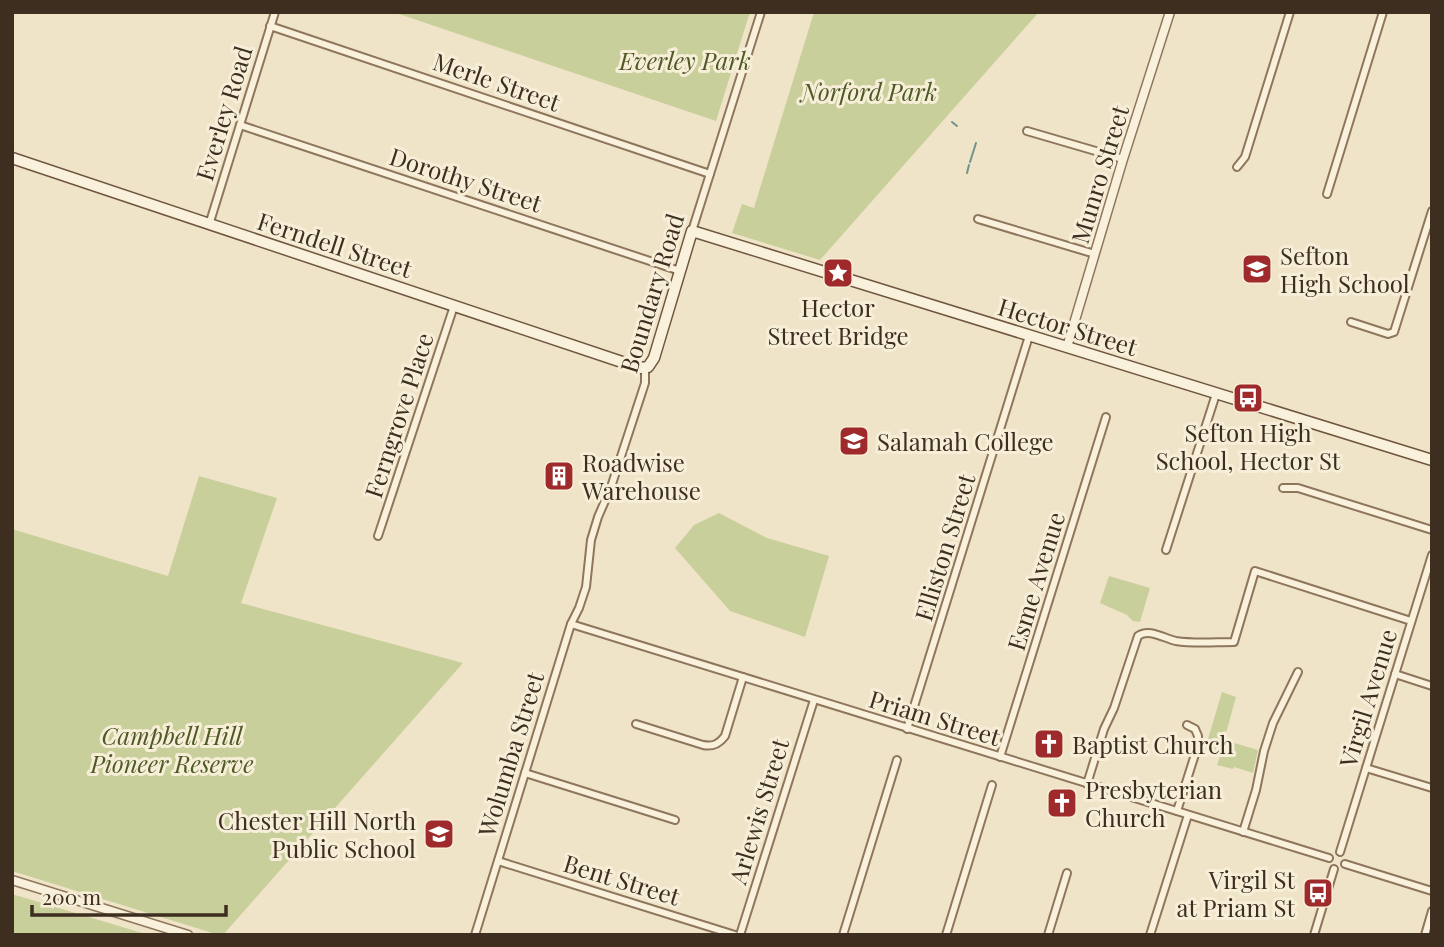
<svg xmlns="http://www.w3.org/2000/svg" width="1444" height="947" font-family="'Playfair Display',serif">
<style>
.green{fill:#c9cf9b}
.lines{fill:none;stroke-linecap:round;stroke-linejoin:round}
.stream{stroke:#6f938a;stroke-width:2}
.minor-casing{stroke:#8d765c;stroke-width:10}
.tertiary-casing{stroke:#8d765c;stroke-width:11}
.secondary-casing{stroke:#6f573f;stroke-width:13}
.minor{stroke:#faf1dc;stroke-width:6}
.tertiary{stroke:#faf1dc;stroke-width:8}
.secondary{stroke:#faf1dc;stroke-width:10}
.labels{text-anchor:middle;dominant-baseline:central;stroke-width:6;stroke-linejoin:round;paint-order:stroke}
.park-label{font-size:24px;font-style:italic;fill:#4d5a26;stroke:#f7eed8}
.street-label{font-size:24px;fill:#3d2e20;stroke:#f7eed8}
.poi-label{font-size:24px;fill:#3d2e20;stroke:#f7eed8;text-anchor:start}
</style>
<rect width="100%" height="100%" fill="#f0e4c8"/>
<g class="green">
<path d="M393,12H750L716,121Z"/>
<path d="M814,12H1039L820,260L732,233L742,204L754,208Z"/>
<path d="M199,476L277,498L241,603L463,663L223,935H219L12,871V529L168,576Z"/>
<path d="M719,513L767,538L829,556L805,637L730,611L675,548L694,525Z"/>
<path d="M1109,576L1150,588L1140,622L1133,621L1127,615L1100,603Z"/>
<path d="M1222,692L1236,697L1224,740L1258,750L1253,773L1234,767L1233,769L1217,765L1221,753L1205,749Z"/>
<path d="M12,894L149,935H12Z"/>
</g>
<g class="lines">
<g class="stream">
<path d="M952,122L957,126"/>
<path d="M970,162L976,143"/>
<path d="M967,173L969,165"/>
</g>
<g class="minor-casing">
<g id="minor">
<path d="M270,26L710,174"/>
<path d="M240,125L680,271"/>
<path d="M1027,131L1123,159"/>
<path d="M1237,167L1245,157L1290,12"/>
<path d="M1327,194L1383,12"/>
<path d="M978,219L1095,254"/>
<path d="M209,225L275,12"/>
<path d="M692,231L761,12"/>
<path d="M1351,322L1388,334L1394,332L1432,211"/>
<path d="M1283,488H1298L1432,530"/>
<path d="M378,536L454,306"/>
<path d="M1166,550L1216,394"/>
<path d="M571,624L1329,858"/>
<path d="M1395,674L1432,686"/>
<path d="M636,724L703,745C713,747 719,744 725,736L743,677"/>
<path d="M907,729L1029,336"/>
<path d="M1000,757L1106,417"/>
<path d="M1366,768L1432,788"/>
<path d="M525,773L675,820"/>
<path d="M1087,784L1104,729L1114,708L1138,636C1149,628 1163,638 1176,641C1194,644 1215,642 1234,642L1255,571L1411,621"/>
<path d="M1177,811L1198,745V736L1195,729L1187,725"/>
<path d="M1243,832L1256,790L1264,751L1273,723L1298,672"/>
<path d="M1340,852L1432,555"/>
<path d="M498,861L735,935"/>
<path d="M1345,864L1432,891"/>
<path d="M475,935L571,624L579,608L586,587L591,540L598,517L611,487L645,383V368"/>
<path d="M740,935L814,700"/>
<path d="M843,935L897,760"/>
<path d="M946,935L992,785"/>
<path d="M1048,935L1067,873"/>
<path d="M1150,935L1188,815"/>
<path d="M1314,935L1334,869"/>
<path d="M1425,935L1432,911"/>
</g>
</g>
<g class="tertiary-casing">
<g id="tertiary">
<path d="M1067,347L1123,159L1170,12"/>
<path d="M12,880L188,935"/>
</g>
</g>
<g class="secondary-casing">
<path id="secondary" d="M12,158L640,368L648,367L654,358L692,231L1432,460"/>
</g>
<use href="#minor" class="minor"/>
<use href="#tertiary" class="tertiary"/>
<use href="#secondary" class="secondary"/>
</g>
<defs>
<g id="school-square" transform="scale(1.575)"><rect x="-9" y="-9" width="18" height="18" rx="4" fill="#9e2a2b" stroke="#f7eed8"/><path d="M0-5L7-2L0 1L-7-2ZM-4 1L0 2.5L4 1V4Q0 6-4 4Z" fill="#fff"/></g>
<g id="sight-square" transform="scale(1.575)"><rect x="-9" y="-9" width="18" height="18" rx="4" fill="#9e2a2b" stroke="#f7eed8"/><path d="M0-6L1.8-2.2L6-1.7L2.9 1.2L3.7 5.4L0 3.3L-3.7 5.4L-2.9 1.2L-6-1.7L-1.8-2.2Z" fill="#fff"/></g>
<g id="bus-square" transform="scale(1.575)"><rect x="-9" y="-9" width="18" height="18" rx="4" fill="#9e2a2b" stroke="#f7eed8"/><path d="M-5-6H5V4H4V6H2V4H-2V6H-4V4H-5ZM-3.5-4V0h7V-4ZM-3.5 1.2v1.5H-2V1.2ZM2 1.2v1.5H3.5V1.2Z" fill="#fff"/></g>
<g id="building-square" transform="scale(1.575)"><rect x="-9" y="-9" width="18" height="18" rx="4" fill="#9e2a2b" stroke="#f7eed8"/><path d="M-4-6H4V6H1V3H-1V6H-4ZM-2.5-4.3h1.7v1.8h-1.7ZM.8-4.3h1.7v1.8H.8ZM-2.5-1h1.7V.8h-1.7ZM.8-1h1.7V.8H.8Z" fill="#fff"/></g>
<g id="church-square" transform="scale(1.575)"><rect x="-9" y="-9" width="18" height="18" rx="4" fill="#9e2a2b" stroke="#f7eed8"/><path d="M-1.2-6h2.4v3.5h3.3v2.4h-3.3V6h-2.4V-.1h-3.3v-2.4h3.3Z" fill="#fff"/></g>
</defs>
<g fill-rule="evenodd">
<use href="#school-square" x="1257" y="269"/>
<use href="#sight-square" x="838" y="273"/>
<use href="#bus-square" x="1248" y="398"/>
<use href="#school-square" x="854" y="441"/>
<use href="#building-square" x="559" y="476"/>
<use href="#church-square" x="1049" y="744"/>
<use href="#church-square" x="1062" y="803"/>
<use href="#school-square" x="439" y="834"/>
<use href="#bus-square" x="1318" y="893"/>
</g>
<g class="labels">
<g class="park-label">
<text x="685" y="60">Everley Park</text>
<text x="869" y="91">Norford Park</text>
<text x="172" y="735">Campbell Hill<tspan x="172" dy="28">Pioneer Reserve</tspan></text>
</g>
<g class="street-label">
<text transform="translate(497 81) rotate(19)">Merle Street</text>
<text transform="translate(223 113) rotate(-73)">Everley Road</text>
<text transform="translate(1099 174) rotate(-73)">Munro Street</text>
<text transform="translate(466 179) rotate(18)">Dorothy Street</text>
<text transform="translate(335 244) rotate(18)">Ferndell Street</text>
<text transform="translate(651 293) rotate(-73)">Boundary Road</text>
<text transform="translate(1068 326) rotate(17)">Hector Street</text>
<text transform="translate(398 415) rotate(-72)">Ferngrove Place</text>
<text transform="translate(944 547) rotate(-73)">Elliston Street</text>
<text transform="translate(1035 581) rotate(-73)">Esme Avenue</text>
<text transform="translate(1367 698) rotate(-73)">Virgil Avenue</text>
<text transform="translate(935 717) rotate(17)">Priam Street</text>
<text transform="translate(510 754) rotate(-73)">Wolumba Street</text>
<text transform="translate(758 811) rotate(-73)">Arlewis Street</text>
<text transform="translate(622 879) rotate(17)">Bent Street</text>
</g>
<g class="poi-label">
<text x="1280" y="255">Sefton<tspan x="1280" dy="28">High School</tspan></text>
<text x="838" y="307" text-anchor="middle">Hector<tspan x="838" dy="28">Street Bridge</tspan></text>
<text x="1248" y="432" text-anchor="middle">Sefton High<tspan x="1248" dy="28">School, Hector St</tspan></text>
<text x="877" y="441">Salamah College</text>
<text x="582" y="462">Roadwise<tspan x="582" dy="28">Warehouse</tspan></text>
<text x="1072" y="744">Baptist Church</text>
<text x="1085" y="789">Presbyterian<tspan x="1085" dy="28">Church</tspan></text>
<text x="416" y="820" text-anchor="end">Chester Hill North<tspan x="416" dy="28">Public School</tspan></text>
<text x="1295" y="879" text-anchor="end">Virgil St<tspan x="1295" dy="28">at Priam St</tspan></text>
</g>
</g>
<rect width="1444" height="947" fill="none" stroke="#3d2e20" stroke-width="28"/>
<path d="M32 905v10h194v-10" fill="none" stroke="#3d2e20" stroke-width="3.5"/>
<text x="42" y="905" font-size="21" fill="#3d2e20" stroke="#f7eed8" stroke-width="5" paint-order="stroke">200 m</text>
</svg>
